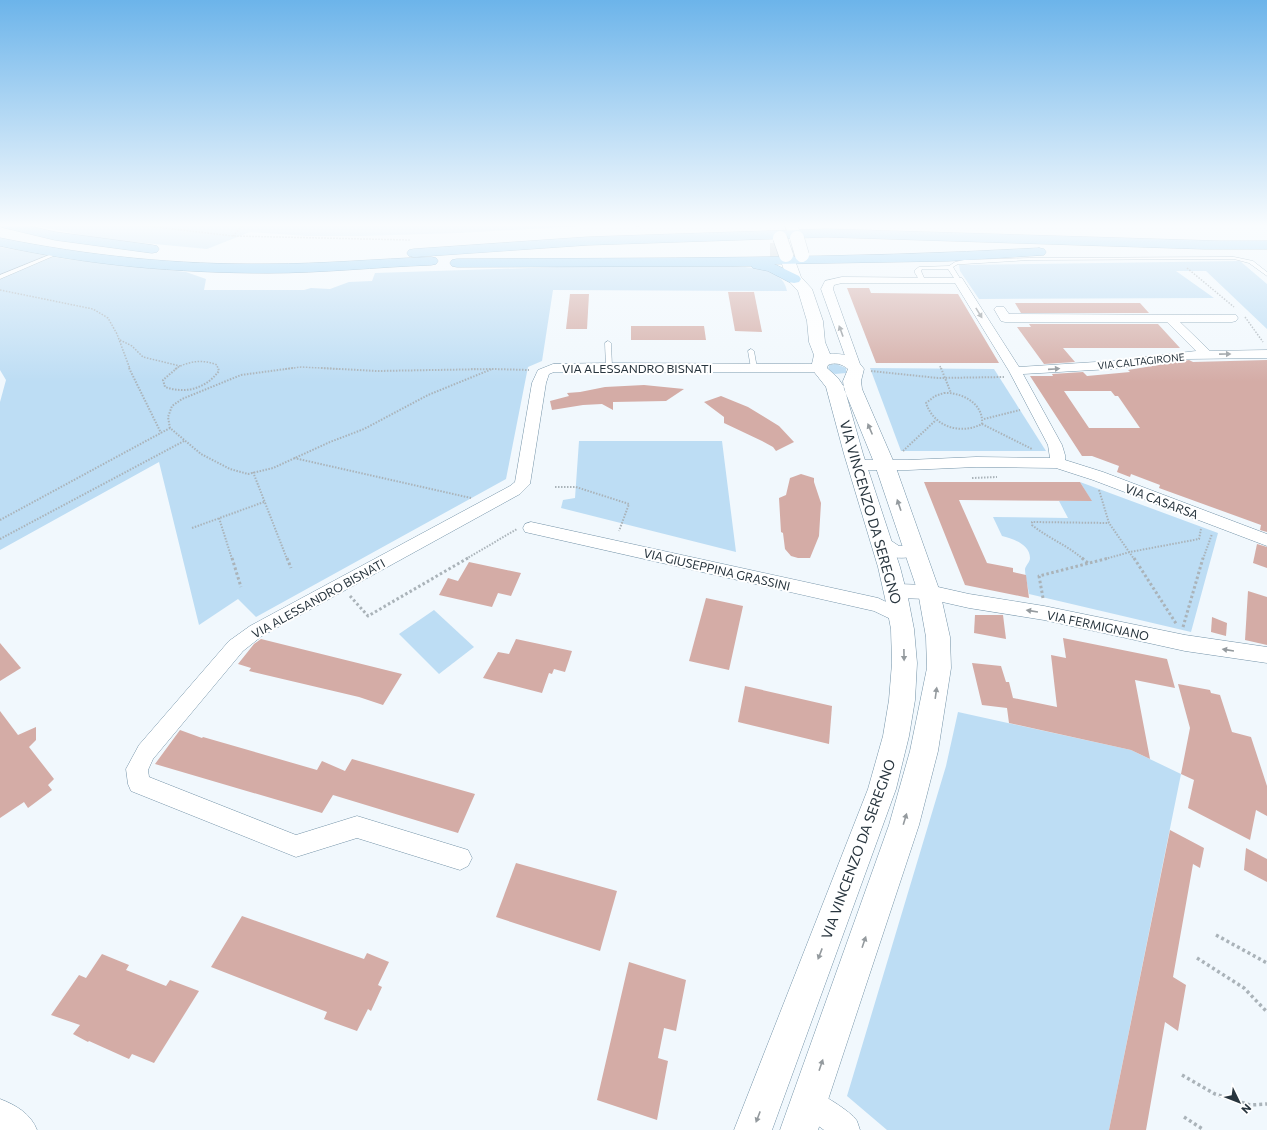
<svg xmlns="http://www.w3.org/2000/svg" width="1267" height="1130" font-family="Commissioner,sans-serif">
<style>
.green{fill:#bdddf4}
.building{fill:#d4aca6;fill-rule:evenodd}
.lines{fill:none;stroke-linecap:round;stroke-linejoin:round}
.trunk-tunnel{stroke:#c9d1d7;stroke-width:14;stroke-dasharray:14 8;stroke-linecap:butt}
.service-casing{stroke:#7493a8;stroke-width:1}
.minor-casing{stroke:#7493a8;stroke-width:1}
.secondary-casing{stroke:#7493a8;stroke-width:1}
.trunk-casing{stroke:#5b91b5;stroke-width:1}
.path-far3{stroke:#aab3b9;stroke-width:1.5;stroke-dasharray:1.5 1.5;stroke-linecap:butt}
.path-far2{stroke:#aab3b9;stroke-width:2;stroke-dasharray:1.5 1.5;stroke-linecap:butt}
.path-far1{stroke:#aab3b9;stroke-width:3;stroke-dasharray:2.5 2.5;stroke-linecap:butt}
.path{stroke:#aab3b9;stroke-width:3.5;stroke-dasharray:3 3;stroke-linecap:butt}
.service{fill:#fff;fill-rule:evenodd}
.minor{fill:#fff;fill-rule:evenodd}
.secondary{fill:#fff;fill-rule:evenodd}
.trunk{fill:#92cff7;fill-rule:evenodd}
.secondary-bridge-casing{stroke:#7493a8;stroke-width:15;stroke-linecap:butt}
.secondary-bridge{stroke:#fff;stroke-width:14}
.oneway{fill:#949a9e}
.labels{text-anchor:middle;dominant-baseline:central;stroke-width:4;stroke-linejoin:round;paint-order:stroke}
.far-street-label{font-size:10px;fill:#28353e;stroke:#fff}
.street-label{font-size:12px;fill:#28353e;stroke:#fff}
.near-street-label{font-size:14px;fill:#28353e;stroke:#fff}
</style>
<rect width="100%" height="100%" fill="#f1f8fd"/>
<g class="green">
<path d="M26,224H618L458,233L361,236H307L250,232L207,249L102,239Z"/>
<path d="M0,247L65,259L186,272L206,279L204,290H304L311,288L330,289L349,282L372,281L375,273L558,267L734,266C753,268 783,268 787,291L553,290L542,361L528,367L506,479L256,617L238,599L199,625L159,462L0,550V402L6,380L0,370Z"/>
<path d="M1240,261L1267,284V329L1206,271H1176L1214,298L979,299L960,271L959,265Z"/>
<path d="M836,364L846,368V373L835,374L828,370L829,365Z"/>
<path d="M870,368L994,369L1046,451H901Z"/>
<path d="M579,441H722L736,552L561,508L563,500L575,498Z"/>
<path d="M1080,482L1218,533L1191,632L1029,594C1028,586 1025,576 1025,569C1026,565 1030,562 1030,558C1030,544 1013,539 1002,536L993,517L1068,518L1059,501L1091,500Z"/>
<path d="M434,610L474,647L439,674L399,634Z"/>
<path d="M958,712L1131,750L1181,774L1109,1130H887L847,1096L946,766Z"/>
</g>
<g class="building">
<path d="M847,288H869L871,293L958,294L999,363H876Z"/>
<path d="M728,292H754L762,332L735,331Z"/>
<path d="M570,294H589L587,329H566Z"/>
<path d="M1015,303H1140L1149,313H1021Z"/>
<path d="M1029,324H1158L1180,348H1063L1075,362L1044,364L1017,327H1031Z"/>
<path d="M631,326H704L706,340H631Z"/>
<path d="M1189,360L1193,362L1267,360V532L1260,530L1261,525L1159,488L1160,485L1131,474L1130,477L1117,472L1119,466L1092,456H1082L1030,376H1053L1052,374L1083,372L1087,376L1130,372L1128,370ZM1064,391H1111L1115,396H1118L1140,428H1089Z"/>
<path d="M644,385L684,389L666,401L613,402V410L602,404L583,405L552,410L550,401L569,396L567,393L580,392L605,387Z"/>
<path d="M721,396L748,407L779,426L794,442L776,451L773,447L762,441L724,423V417L704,402Z"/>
<path d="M801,474L814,478V482L821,503L819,536L810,558H798L791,556L785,549L783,533L781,532L779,498L786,495L790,478Z"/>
<path d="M924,482H1080L1092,501L959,500L987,563L1013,568V572L1026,575L1029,598L965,585Z"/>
<path d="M1257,544L1267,547V568L1253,563Z"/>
<path d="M469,562L521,573L511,596L498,593L492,607L439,595L448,578L458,581Z"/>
<path d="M1248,591L1267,597V645L1245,640Z"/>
<path d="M706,598L743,606L729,670L689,661Z"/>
<path d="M975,615H1003L1006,639L974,633Z"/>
<path d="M1212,617L1227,623L1226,636L1211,632Z"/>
<path d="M1063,638L1167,659L1175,688L1135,680L1150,759L1131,750L1009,723L1007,708L982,705L972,663L1001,666L1006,682H1009L1013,698L1057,707L1051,655L1066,658Z"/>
<path d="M261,639L402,674L383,705L359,697L249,671L251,668L238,664L254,644Z"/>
<path d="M516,639L572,651L565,672L554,669L552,674L549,673L542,693L483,678L498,652L509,654Z"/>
<path d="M0,643L21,668L0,681Z"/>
<path d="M1178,684L1210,690L1211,693L1220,695L1232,732L1251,737L1267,786V816L1256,810L1250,840L1188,808L1194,780L1181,774L1190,728Z"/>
<path d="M745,686L832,706L829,744L738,722Z"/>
<path d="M0,711L18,735L36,727V740L29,747L54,779L48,785L52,790L28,808L24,802L0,818Z"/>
<path d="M180,730L202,738L203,737L317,770L322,761L345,771L352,759L475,794L458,833L333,795L322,813L155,764Z"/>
<path d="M1170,830L1204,848L1200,868L1193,864L1173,977L1186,985L1178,1031L1165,1022L1146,1130H1109Z"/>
<path d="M1246,848L1267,859V882L1244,870Z"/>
<path d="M516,863L617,891L600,951L496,917Z"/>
<path d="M242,916L364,959L367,953L389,962L378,985L382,987L371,1011L368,1009L357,1031L324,1019L327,1012L211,967Z"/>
<path d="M102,954L129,965L126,970L166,986L170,980L199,991L154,1063L132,1054L129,1059L89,1041L88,1042L73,1034L80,1025L51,1015L79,975L86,978Z"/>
<path d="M629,962L686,980L676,1031L664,1028L658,1058L668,1061L657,1120L597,1100Z"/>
</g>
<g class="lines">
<path class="trunk-tunnel" d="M770,250H812"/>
<g class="service-casing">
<g id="service">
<path d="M54,253L58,254L0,279V275Z"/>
<path d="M1234,257L1253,261L1267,272V276L1249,263L1234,259L1029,260L964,264H958L953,267L961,280L958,282L956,281L948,269H922L921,271L925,280L922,282L920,281L915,273V270L919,267L949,266L955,262L964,260L1029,258Z"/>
<path d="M608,341L611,343L612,367L609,369L606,367L605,343Z"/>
<path d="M751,349L754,351L757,368L754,370L751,368L748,351Z"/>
</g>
</g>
<g class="minor-casing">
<g id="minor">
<path d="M842,277L962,278L1019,367L1111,361L1196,351L1167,322H1005L1001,321L994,309L996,307H1004L1009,314L1236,315L1238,318L1236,321L1232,322H1180L1210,351L1267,350V358L1186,359L1111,369L1023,374L1062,445L1065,455V460L1103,472L1267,534V546L1093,480L1056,468L976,467L908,470H857L852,468L850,465L852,462L857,460H908L976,457L1050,458L1048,445L1009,371L955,283H842L834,285L833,289L861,367L860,370H850L849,367L821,289L825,281Z"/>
<path d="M609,363L819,364L824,365L825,368L824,371L819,372H554L549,374L546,383L530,484L520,494L262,636L243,651L153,759L148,770L149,777L296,835L357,816L468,850L472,858L468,866L460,870L357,838L296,857L131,791L128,784L126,769L139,745L229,641L250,626L510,486L515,482L532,383L538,370L553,364Z"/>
<path d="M531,522L878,598L907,612L910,617L907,622L901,624L874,611L525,532L523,528L525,524Z"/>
<path d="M881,536L887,538L899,546H903L906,538L912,536L918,538C931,560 887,567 873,542L875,538Z"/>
<path d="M896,584L929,585L969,594L1044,606L1185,635L1267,647V663L1185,651L1044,620L969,608L929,599L896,598L890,596L887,591L890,586Z"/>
<path d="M809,1088C820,1093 851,1111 857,1121C858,1124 859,1127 860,1130H824L799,1112L795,1102L799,1092Z"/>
<path d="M0,1099C16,1105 31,1114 37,1130H0Z"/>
</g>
</g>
<g class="secondary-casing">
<g id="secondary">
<path d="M784,224H796L804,238L802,241H792Z"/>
<path d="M786,251L791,252L793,255L801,277L812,289L823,321L825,342L830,354C844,353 856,357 864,369L861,381L862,389L895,465L940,592L950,637L951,668L938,751L919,825L818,1130H780L889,825L910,751L927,668L926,637L918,592L875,465L844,389L843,381L848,369C842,364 835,362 828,365L827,368L838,378L844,387L863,454L900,567L908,598L914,629L917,663L915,700L909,736L896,789L772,1130H734L868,789L883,736L889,700L892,663L891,629L885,598L878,567L844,454L826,387L811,368L814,355L809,342L807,321L798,291L787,279L779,255L781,252Z"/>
</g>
</g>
<g class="trunk-casing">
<g id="trunk">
<path d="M0,224H21L55,232L152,245L157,246L159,249L157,252L152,253L55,240L1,227Z"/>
<path d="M827,229L1219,241H1267V249H1204L827,237L588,245L414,257L409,256L407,253L409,250L414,249L588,237Z"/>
<path d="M0,238C89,256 177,265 268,264C322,264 377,259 431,257L436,258L438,261L436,264L431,265C376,267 322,273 268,273C177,273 88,265 0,246Z"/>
<path d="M1039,248L1044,249L1046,252L1044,255L948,261L774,264L799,276L801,279L799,282L794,283L789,282L768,271L753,268L751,266L457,267L452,266L450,263L452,260L457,259C651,258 845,259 1039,248Z"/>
</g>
</g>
<g class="path-far3">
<path d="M130,224L233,236L410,240"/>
<path d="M635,226L647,224"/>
<path d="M233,236L244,224"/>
<path d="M1187,268L1234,307"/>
<path d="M0,290L93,309L108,318L117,334L130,369"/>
<path d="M1245,317L1263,342"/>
<path d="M120,340L132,346L143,357L180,366"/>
<path d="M940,366L941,369"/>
<path d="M175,369C188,361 203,359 217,365L218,369"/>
<path d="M285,369L301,367L340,369"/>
<path d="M471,369H478"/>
</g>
<g class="path-far2">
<path d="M129,368L161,433"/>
<path d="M177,368L163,380L165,387C186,394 205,389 219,371L218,368"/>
<path d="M293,368L241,375L182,399L172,406L168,417L170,428L201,454L230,469L248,474L273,468L330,442L364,429L428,395L492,369"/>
<path d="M321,368L377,371L492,369"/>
<path d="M941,368L951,393"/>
<path d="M492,369L529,370"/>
<path d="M871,371L938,378L1004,377"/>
<path d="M944,393C962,392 984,404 982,424C960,435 934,427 926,403L935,396Z"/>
<path d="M984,419L1020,410"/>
<path d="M982,424L1032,449"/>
<path d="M903,451L936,420"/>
<path d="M294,458L471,498"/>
<path d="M253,472L287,559"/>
<path d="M972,478L997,477"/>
<path d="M555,487H576L629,504L619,531"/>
<path d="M1099,490L1109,523L1134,559"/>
<path d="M219,518L232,559"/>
<path d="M0,520L170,428"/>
<path d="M192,528L264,502"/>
<path d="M0,539L184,441"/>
<path d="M466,559L517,529"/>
<path d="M1083,559C1067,545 1048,538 1032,525V522L1109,523"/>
<path d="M1105,559L1130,552L1199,539L1201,529"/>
<path d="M1203,559L1212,534"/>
</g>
<g class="path-far1">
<path d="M232,558L241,587"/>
<path d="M287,558L291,568"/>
<path d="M1082,558L1089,564"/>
<path d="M1134,558L1177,625"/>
<path d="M350,596L368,616L468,558"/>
<path d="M1043,598L1039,576L1109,558"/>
<path d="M1183,627L1203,558"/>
</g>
<g class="path">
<path d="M1216,935L1267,963"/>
<path d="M1197,958L1244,988L1267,1012"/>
<path d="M1182,1075L1215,1094L1250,1105L1267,1104"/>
<path d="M1184,1117L1204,1130"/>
</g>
<use href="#service" class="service"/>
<use href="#minor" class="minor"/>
<use href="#secondary" class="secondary"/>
<use href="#trunk" class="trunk"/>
<g class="secondary-bridge-casing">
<g id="secondary-bridge">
<path d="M780,238L786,255"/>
<path d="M797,238L802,255"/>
</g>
</g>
<use href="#secondary-bridge" class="secondary-bridge"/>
</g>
<defs><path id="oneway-solid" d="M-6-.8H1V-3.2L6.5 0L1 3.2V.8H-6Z"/></defs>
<g class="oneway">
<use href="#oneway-solid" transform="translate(979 313) rotate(58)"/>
<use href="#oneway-solid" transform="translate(841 331) rotate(-110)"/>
<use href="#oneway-solid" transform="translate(1225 354) rotate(-1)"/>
<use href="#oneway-solid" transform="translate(1054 369) rotate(-4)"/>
<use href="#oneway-solid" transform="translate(870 429) rotate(-113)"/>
<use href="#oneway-solid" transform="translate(899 505) rotate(-109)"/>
<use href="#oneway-solid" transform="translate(1032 611) rotate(-171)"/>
<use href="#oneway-solid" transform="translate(1228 650) rotate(-171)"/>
<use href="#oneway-solid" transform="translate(904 655) rotate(89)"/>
<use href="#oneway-solid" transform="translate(936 693) rotate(-82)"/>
<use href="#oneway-solid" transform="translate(905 819) rotate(-73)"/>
<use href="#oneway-solid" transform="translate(864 942) rotate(-71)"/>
<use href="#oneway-solid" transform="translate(820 954) rotate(111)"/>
<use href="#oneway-solid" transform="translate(821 1065) rotate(-71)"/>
<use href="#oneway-solid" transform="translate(758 1117) rotate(111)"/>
</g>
<linearGradient id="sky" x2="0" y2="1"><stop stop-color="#6cb4ea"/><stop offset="0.59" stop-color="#f9fcfe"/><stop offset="1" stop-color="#f9fcfe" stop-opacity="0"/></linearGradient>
<rect width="1267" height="382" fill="url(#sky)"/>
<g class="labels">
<g class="far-street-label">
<text transform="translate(1141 361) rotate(-6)">VIA CALTAGIRONE</text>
</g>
<g class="street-label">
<text x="637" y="368">VIA ALESSANDRO BISNATI</text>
<text transform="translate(1162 501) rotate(21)">VIA CASARSA</text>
<text transform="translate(717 569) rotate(13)">VIA GIUSEPPINA GRASSINI</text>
<text transform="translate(318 598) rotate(-29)">VIA ALESSANDRO BISNATI</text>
<text transform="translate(1098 625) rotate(12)">VIA FERMIGNANO</text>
</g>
<g class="near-street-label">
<text transform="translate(871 512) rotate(74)">VIA VINCENZO DA SEREGNO</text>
<text transform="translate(858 849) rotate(-70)">VIA VINCENZO DA SEREGNO</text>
</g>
</g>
<g transform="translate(1239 1102) rotate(133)" stroke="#ffffff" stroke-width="3" paint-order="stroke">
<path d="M0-3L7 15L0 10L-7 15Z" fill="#28353e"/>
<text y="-6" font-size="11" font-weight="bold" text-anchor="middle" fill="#28353e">N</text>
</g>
</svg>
